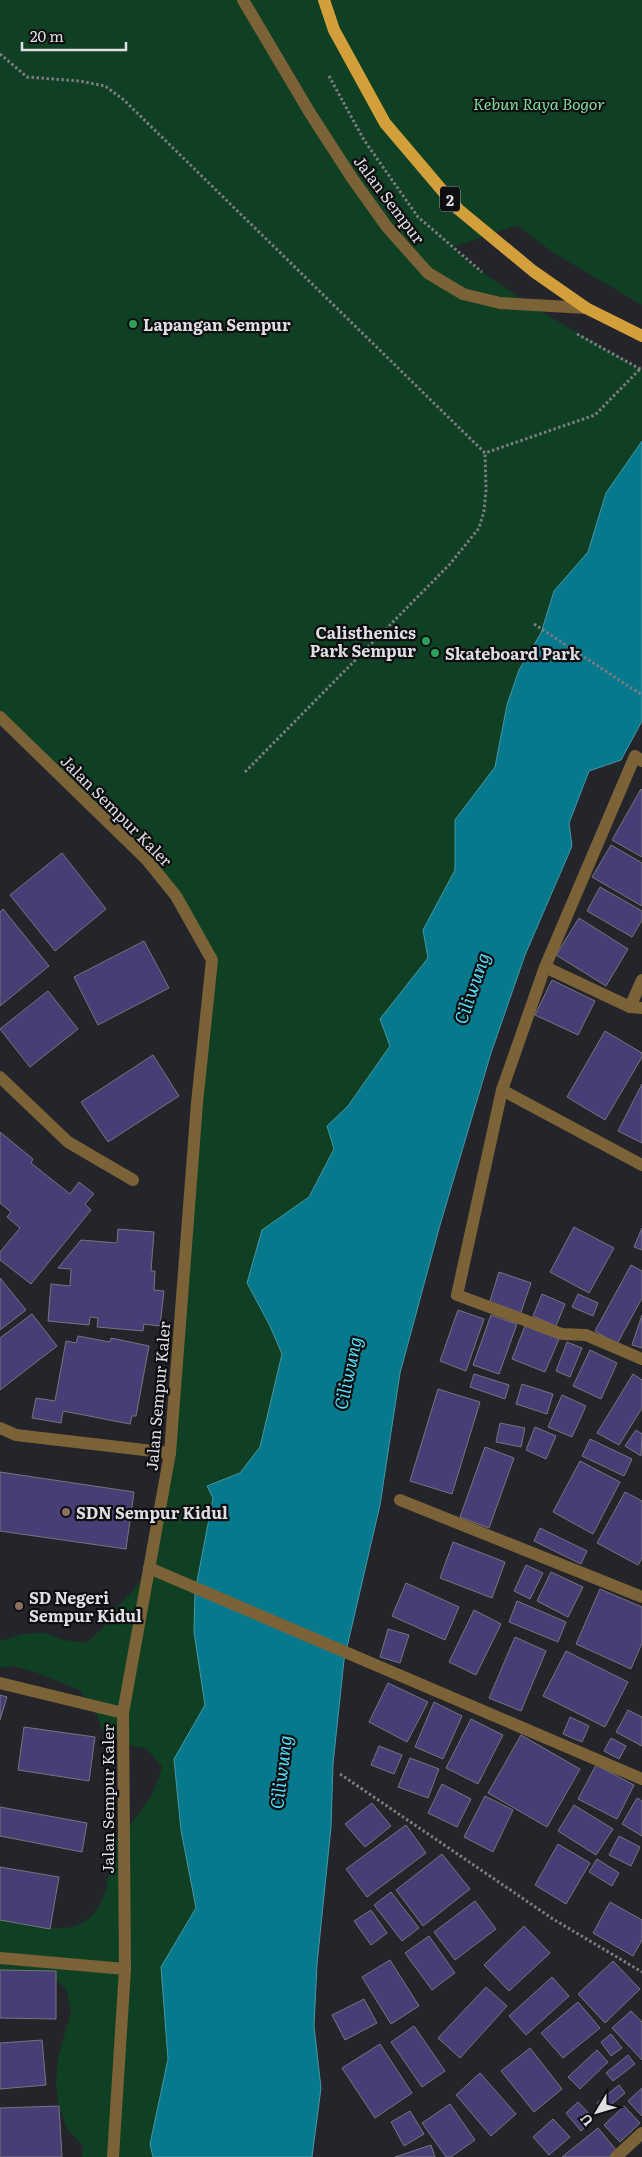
<svg xmlns="http://www.w3.org/2000/svg" width="642" height="2157" font-family="Literata,serif">
<style>
.green{fill:#104023}
.water{fill:#06798c;stroke:#4797a6}
.building{fill:#483e76;stroke:#75757d}
.lines{fill:none;stroke-linecap:round;stroke-linejoin:round}
.path{stroke:#7c7c82;stroke-width:3;stroke-dasharray:2.5 2.5;stroke-linecap:butt}
.minor{stroke:#7b6237;stroke-width:12}
.primary{stroke:#d39f3b;stroke-width:12}
.leisure-dot{fill:#2e9e5b;stroke:#0e0e11;stroke-width:2}
.education-dot{fill:#8d6e63;stroke:#0e0e11;stroke-width:2}
.labels{text-anchor:middle;dominant-baseline:central;stroke-width:4.5;stroke-linejoin:round;paint-order:stroke}
.shield{fill:#0e0e11;stroke:#a0a0a4;stroke-width:1}
.shield-label{font-size:15px;font-weight:bold;fill:#dedee3}
.park-label{font-size:16px;font-style:italic;fill:#82da9d;stroke:#0e0e11}
.street-label{font-size:16px;fill:#dedee3;stroke:#0e0e11}
.poi-label{font-size:16px;font-weight:bold;fill:#dedee3;stroke:#0e0e11;text-anchor:start}
.water-label{font-size:18px;font-style:italic;fill:#57dffb;stroke:#0e0e11}
</style>
<rect width="100%" height="100%" fill="#24242b"/>
<path class="green" d="M0,0H642V305L552,252L517,225L453,247L474,266L531,306L642,370V441L606,493L588,552L554,591L541,633L519,670L507,705L495,767L455,820V870L423,930L428,958L380,1019L390,1046L348,1106L327,1126L334,1149L309,1197L262,1230L247,1283L270,1326L282,1354L260,1447L240,1473L207,1486L213,1498L194,1632L205,1705L174,1759L181,1830L196,1908L161,1967L168,2059L150,2144L153,2157H82L83,2146L67,2129L59,2106L56,2083L58,2058L71,2012L66,1989L49,1973L0,1975V1920C44,1926 89,1946 106,1889C110,1876 108,1855 113,1844C117,1837 125,1829 131,1823C148,1803 155,1793 162,1767L147,1749L125,1744L102,1730L94,1707L79,1690L35,1672L12,1666L0,1668V1641L23,1634L45,1633L64,1640L86,1643L103,1628L117,1607L134,1590L149,1568L170,1453L212,960L165,882L0,717Z"/>
<path class="water" d="M642,441V721L621,760L589,771L569,823L572,846L525,955L491,1053L440,1225L400,1373L380,1505L344,1660L333,1764L331,1827L317,1964L314,2026L321,2088L312,2157H153L150,2144L168,2059L161,1967L196,1908L181,1830L174,1759L205,1705L194,1632L195,1592L213,1498L207,1486L240,1473L260,1447L282,1354L270,1326L247,1283L262,1230L309,1197L334,1149L327,1126L348,1106L390,1046L380,1019L428,958L423,930L455,870V820L495,767L507,705L519,670L541,633L554,591L588,552L606,493Z"/>
<g class="building">
<path d="M641,789L642,790V857L612,840Z"/>
<path d="M611,845L642,863V906L592,877Z"/>
<path d="M62,853L106,909L55,951L10,895Z"/>
<path d="M600,887L642,911V920L632,937L587,911Z"/>
<path d="M3,909L49,966L0,1006V912Z"/>
<path d="M579,918L628,949L606,986L556,955Z"/>
<path d="M144,941L169,988L98,1025L74,977Z"/>
<path d="M552,980L595,1001L578,1035L535,1015Z"/>
<path d="M48,991L78,1029L30,1067L0,1029Z"/>
<path d="M605,1031L642,1053V1057L605,1120L567,1097Z"/>
<path d="M153,1055L179,1096L108,1142L81,1102Z"/>
<path d="M642,1084V1143L618,1131Z"/>
<path d="M0,1132L33,1159L31,1163L70,1194L79,1182L94,1194L85,1204L91,1210L31,1284L0,1260V1252L20,1228L7,1217L11,1212L0,1203Z"/>
<path d="M574,1227L614,1248L589,1293L550,1272Z"/>
<path d="M642,1228V1250L634,1247Z"/>
<path d="M118,1229L154,1232L151,1271H155L154,1290L164,1291L160,1326L144,1324L143,1331L97,1327L98,1318L90,1317L89,1325L48,1321L51,1284L70,1286L71,1269L58,1268L81,1240L117,1243Z"/>
<path d="M631,1265L642,1271V1298L617,1344L595,1331Z"/>
<path d="M499,1272L531,1283L520,1315L489,1304Z"/>
<path d="M0,1278L26,1310L0,1330Z"/>
<path d="M542,1294L565,1304L556,1326L533,1316Z"/>
<path d="M578,1294L598,1303L593,1316L572,1307Z"/>
<path d="M458,1310L484,1319L466,1371L440,1361Z"/>
<path d="M32,1314L57,1346L0,1390V1338Z"/>
<path d="M491,1315L517,1324L499,1374L473,1365Z"/>
<path d="M642,1315V1348L632,1345Z"/>
<path d="M525,1326L559,1339L545,1372L512,1359Z"/>
<path d="M78,1336L110,1342L111,1338L149,1346L136,1416H132L130,1424L63,1411L61,1423L32,1418L36,1398L55,1401L66,1341L76,1343Z"/>
<path d="M567,1342L582,1348L570,1377L556,1371Z"/>
<path d="M590,1350L617,1363L601,1399L573,1386Z"/>
<path d="M474,1374L509,1385L505,1399L470,1387Z"/>
<path d="M633,1374L642,1380V1408L619,1445L597,1433Z"/>
<path d="M522,1384L553,1394L547,1414L516,1404Z"/>
<path d="M438,1389L480,1402L452,1494L410,1481Z"/>
<path d="M562,1395L586,1406L572,1437L548,1427Z"/>
<path d="M500,1423L525,1428L521,1447L496,1442Z"/>
<path d="M535,1427L556,1436L546,1459L526,1450Z"/>
<path d="M636,1430L642,1434L641,1456L625,1446Z"/>
<path d="M590,1439L632,1459L624,1476L582,1456Z"/>
<path d="M485,1447L514,1458L489,1528L460,1517Z"/>
<path d="M580,1461L620,1482L593,1534L553,1512Z"/>
<path d="M0,1472L134,1492L126,1549L0,1531Z"/>
<path d="M625,1492L642,1501V1558L638,1565L597,1543Z"/>
<path d="M540,1528L587,1551L581,1564L534,1541Z"/>
<path d="M453,1542L505,1562L492,1598L440,1578Z"/>
<path d="M526,1565L543,1573L530,1599L514,1591Z"/>
<path d="M551,1572L583,1587L568,1617L537,1601Z"/>
<path d="M406,1583L459,1607L445,1640L392,1616Z"/>
<path d="M600,1589L642,1607V1643L631,1669L576,1644Z"/>
<path d="M517,1601L566,1622L558,1642L509,1622Z"/>
<path d="M474,1610L501,1624L476,1675L449,1662Z"/>
<path d="M388,1629L409,1635L400,1663L380,1657Z"/>
<path d="M515,1637L546,1651L521,1711L489,1698Z"/>
<path d="M566,1651L628,1682L605,1727L543,1696Z"/>
<path d="M388,1683L428,1702L407,1742L369,1722Z"/>
<path d="M0,1695L7,1697L0,1720Z"/>
<path d="M434,1702L462,1716L443,1759L415,1747Z"/>
<path d="M628,1710L642,1717V1746L616,1732Z"/>
<path d="M570,1717L589,1726L582,1742L563,1734Z"/>
<path d="M471,1719L503,1735L478,1784L446,1768Z"/>
<path d="M24,1727L95,1737L89,1781L18,1770Z"/>
<path d="M521,1735L580,1769L547,1827L488,1793Z"/>
<path d="M611,1738L626,1746L619,1759L604,1751Z"/>
<path d="M379,1746L402,1755L394,1774L371,1765Z"/>
<path d="M410,1758L439,1769L428,1798L398,1787Z"/>
<path d="M596,1765L634,1785L617,1819L578,1799Z"/>
<path d="M442,1784L471,1799L457,1827L428,1813Z"/>
<path d="M485,1796L513,1810L493,1852L464,1837Z"/>
<path d="M637,1798L642,1801V1836L622,1824Z"/>
<path d="M372,1803L391,1826L365,1847L345,1824Z"/>
<path d="M574,1805L613,1829L596,1855L558,1831Z"/>
<path d="M0,1807L87,1823L82,1852L0,1836Z"/>
<path d="M406,1825L426,1853L367,1897L346,1869Z"/>
<path d="M619,1836L640,1847L631,1866L609,1855Z"/>
<path d="M558,1844L590,1863L566,1904L535,1885Z"/>
<path d="M442,1854L470,1889L423,1926L396,1890Z"/>
<path d="M597,1859L619,1873L612,1886L589,1872Z"/>
<path d="M0,1867L59,1877L50,1929L0,1920Z"/>
<path d="M391,1892L419,1928L402,1941L374,1905Z"/>
<path d="M475,1901L496,1929L455,1960L434,1932Z"/>
<path d="M610,1902L642,1920V1940L633,1956L593,1933Z"/>
<path d="M371,1910L387,1933L371,1945L354,1921Z"/>
<path d="M524,1926L550,1953L509,1991L484,1965Z"/>
<path d="M429,1936L455,1973L432,1990L405,1953Z"/>
<path d="M390,1960L419,2006L391,2024L362,1977Z"/>
<path d="M613,1961L640,1989L605,2023L578,1994Z"/>
<path d="M0,1970L56,1971V2019L0,2018Z"/>
<path d="M552,1977L569,1996L526,2035L509,2016Z"/>
<path d="M486,1987L507,2006L460,2058L438,2038Z"/>
<path d="M364,1999L377,2023L345,2040L332,2015Z"/>
<path d="M578,2002L600,2028L563,2058L541,2033Z"/>
<path d="M631,2011L642,2022V2060L612,2028Z"/>
<path d="M414,2026L445,2071L422,2087L391,2042Z"/>
<path d="M611,2034L622,2048L611,2056L601,2042Z"/>
<path d="M42,2040L46,2085L0,2089V2043Z"/>
<path d="M380,2044L412,2093L375,2118L342,2068Z"/>
<path d="M530,2048L562,2089L534,2112L501,2071Z"/>
<path d="M597,2050L608,2062L580,2089L568,2077Z"/>
<path d="M628,2055L635,2064L613,2081L606,2073Z"/>
<path d="M480,2073L516,2114L491,2136L456,2095Z"/>
<path d="M619,2085L625,2093L603,2111L597,2103Z"/>
<path d="M642,2088V2116L628,2101Z"/>
<path d="M578,2102L594,2119L581,2131L566,2113Z"/>
<path d="M450,2104L475,2140L451,2157H446L422,2123Z"/>
<path d="M59,2106L62,2157H0V2108Z"/>
<path d="M624,2106L640,2123L620,2142L604,2125Z"/>
<path d="M410,2111L424,2134L404,2146L391,2122Z"/>
<path d="M553,2119L570,2137L549,2155L533,2137Z"/>
<path d="M598,2128L617,2151L609,2157H562Z"/>
<path d="M431,2145L435,2157H395Z"/>
</g>
<g class="lines">
<g class="path">
<path d="M0,54L27,77L80,81L105,86L124,100L485,453L595,415L640,369"/>
<path d="M329,76L364,140L418,217L482,272"/>
<path d="M577,334L642,370"/>
<path d="M534,624L642,695"/>
<path d="M245,772L450,564L479,528L484,511L486,490L485,453"/>
<path d="M340,1774L553,1919L642,1972"/>
</g>
<g class="minor">
<path d="M243,0L310,113L352,178L387,227L428,273L463,294L500,303L586,308"/>
<path d="M0,717L147,860L176,896L212,960L197,1103L170,1453L123,1713L125,1969L113,2157"/>
<path d="M642,761L635,756L545,967L502,1090L457,1295L562,1334L586,1335L642,1359"/>
<path d="M545,967L630,1007L642,1008"/>
<path d="M630,1007L642,980"/>
<path d="M0,1077L68,1142L133,1180"/>
<path d="M502,1090L642,1165"/>
<path d="M0,1428L16,1435L170,1453"/>
<path d="M400,1500L642,1597"/>
<path d="M149,1568L642,1779"/>
<path d="M0,1683L123,1713"/>
<path d="M0,1958L125,1969"/>
<path d="M616,2157L642,2133"/>
</g>
<path class="primary" d="M324,0L334,30L385,123L458,209L533,271L586,308L642,336"/>
</g>
<g class="leisure-dot">
<circle cx="133" cy="324" r="5"/>
<circle cx="426" cy="641" r="5"/>
<circle cx="435" cy="653" r="5"/>
</g>
<g class="education-dot">
<circle cx="66" cy="1512" r="5"/>
<circle cx="19" cy="1606" r="5"/>
</g>
<g class="labels">
<rect class="shield" x="440" y="186.5" width="20" height="25" rx="4"/>
<g class="shield-label">
<text x="450" y="199">2</text>
</g>
<g class="park-label">
<text x="539" y="103">Kebun Raya Bogor</text>
</g>
<g class="street-label">
<text transform="translate(390 199) rotate(53)">Jalan Sempur</text>
<text transform="translate(117 810) rotate(45)">Jalan Sempur Kaler</text>
<text transform="translate(157 1396) rotate(-85)">Jalan Sempur Kaler</text>
<text transform="translate(107 1799) rotate(-90)">Jalan Sempur Kaler</text>
</g>
<g class="poi-label">
<text x="143" y="324">Lapangan Sempur</text>
<text x="416" y="632" text-anchor="end">Calisthenics<tspan x="416" dy="18">Park Sempur</tspan></text>
<text x="445" y="653">Skateboard Park</text>
<text x="76" y="1512">SDN Sempur Kidul</text>
<text x="29" y="1597">SD Negeri<tspan x="29" dy="18">Sempur Kidul</tspan></text>
</g>
<g class="water-label">
<text transform="translate(471 988) rotate(-71)">Ciliwung</text>
<text transform="translate(347 1373) rotate(-78)">Ciliwung</text>
<text transform="translate(280 1772) rotate(-83)">Ciliwung</text>
</g>
</g>
<g transform="translate(597 2112) rotate(232)" stroke="#0e0e11" stroke-width="4" paint-order="stroke">
<path d="M0-4L9 19L0 12L-9 19Z" fill="#dedee3"/>
<text y="-8" font-size="14" font-weight="bold" text-anchor="middle" fill="#dedee3">U</text>
</g>
<path d="M22 42v8h104v-8" fill="none" stroke="#dedee3" stroke-width="2.5"/>
<text x="30" y="42" font-size="15" fill="#dedee3" stroke="#0e0e11" stroke-width="4" paint-order="stroke">20 m</text>
</svg>
